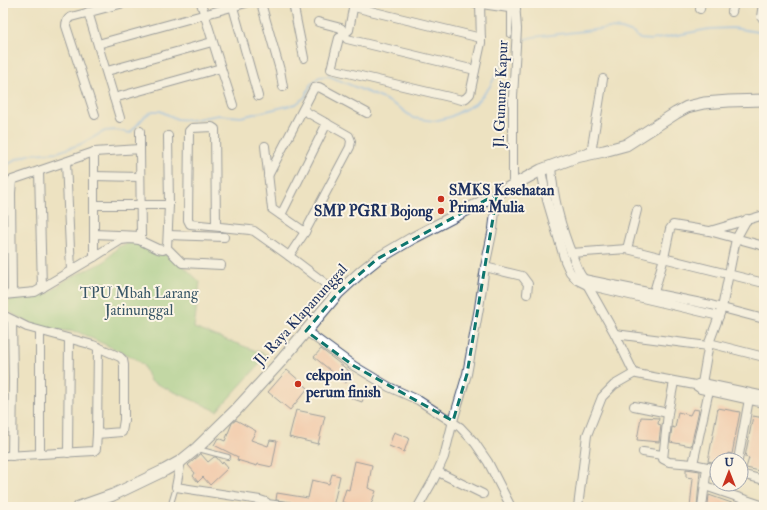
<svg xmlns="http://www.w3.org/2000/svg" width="767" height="510" font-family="'IM FELL Double Pica',serif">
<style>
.green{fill:#8ecb81;stroke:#547d70}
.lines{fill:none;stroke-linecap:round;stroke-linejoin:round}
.stream{stroke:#80b5ee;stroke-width:2}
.building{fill:#fbad92}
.service-casing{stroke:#3a4a6d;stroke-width:6}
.minor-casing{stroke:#3a4a6d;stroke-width:10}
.tertiary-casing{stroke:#3a4a6d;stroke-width:13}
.service{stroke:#fff;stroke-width:4}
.minor{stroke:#fff;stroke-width:8}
.tertiary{stroke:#fff;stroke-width:11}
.marked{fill:none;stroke:#0f766e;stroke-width:3;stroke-dasharray:8 5;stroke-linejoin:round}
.poi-dot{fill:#c8321e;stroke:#fcf5e5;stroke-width:1.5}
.labels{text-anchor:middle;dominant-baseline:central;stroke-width:4;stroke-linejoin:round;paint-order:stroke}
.street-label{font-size:15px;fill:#1b2f5e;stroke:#fcf5e5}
.poi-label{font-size:15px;font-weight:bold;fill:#1b2f5e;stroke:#fcf5e5;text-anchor:start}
.park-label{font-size:15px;fill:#385667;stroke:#fcf5e5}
</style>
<rect width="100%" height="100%" fill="#fcf5e5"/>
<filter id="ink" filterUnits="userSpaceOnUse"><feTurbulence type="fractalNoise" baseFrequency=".025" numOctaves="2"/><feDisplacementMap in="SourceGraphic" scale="8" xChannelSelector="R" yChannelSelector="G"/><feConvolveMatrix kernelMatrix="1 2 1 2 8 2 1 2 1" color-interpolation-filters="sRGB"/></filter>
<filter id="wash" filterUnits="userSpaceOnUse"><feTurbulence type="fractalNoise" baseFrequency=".012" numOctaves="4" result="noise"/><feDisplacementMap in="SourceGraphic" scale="16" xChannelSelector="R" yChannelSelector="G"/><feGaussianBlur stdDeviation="0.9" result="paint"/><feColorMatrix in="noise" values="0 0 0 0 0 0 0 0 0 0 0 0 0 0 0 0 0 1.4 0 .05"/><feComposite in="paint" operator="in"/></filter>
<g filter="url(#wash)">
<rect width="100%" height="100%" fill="#ede2c1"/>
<path class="green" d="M131,242L152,247L180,263L200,282L194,328L268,355L217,411L150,381L143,365L134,358L78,332L45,329L19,318L9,311V300L47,294L69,278L104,262L118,247Z"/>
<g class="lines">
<g class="stream">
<path d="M518,41L533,37L610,28L622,29L633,33L640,39L651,40L709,29L733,28L764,33"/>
<path d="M3,169L14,160L31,154L58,152L81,144L105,131L116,130L130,133L145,116L153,111H160L177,119L190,120L219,115L241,117L296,104L305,97L311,84L319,77L329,76L386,100L400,108L413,118L434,121L450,117L475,104L489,88L508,52L513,45"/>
</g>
</g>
<g id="blocks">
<g class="building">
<path d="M321,349L353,374L346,383L314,357Z"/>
<path d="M287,370L308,388L290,410L268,392Z"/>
<path d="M354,388L366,392L362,402L351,398Z"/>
<path d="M718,408L740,412L732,454L728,453L727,460H717V463L708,461Z"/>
<path d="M693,409L699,410L691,446L670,442L672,427L675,428L678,412L690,415Z"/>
<path d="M296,410L325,416L318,444L289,437Z"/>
<path d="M753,416L764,418V472L746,468L749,458L745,457Z"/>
<path d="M641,417L659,418L658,424L661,425L659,442L637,440Z"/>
<path d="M236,420L256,431L251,440L268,446L270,440L277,441L272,467L258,464L257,466L237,460L238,457L214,445L218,438L225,441L232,423Z"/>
<path d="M394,432L409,438L404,452L389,446Z"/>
<path d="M201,454L208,462L214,457H216L222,464L223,462L228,468L210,485L203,477L198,482L193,476L195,473L188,465Z"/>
<path d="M355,461L372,465L368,488L376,491L370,507H359L342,502L346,489L349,490Z"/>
<path d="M686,469L700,471L697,507H690L693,478L686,477Z"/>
<path d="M332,474L340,476L333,507H308L295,505L291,502L276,500L277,493L308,498L312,480L329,484Z"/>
<path d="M709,495L740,506L739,507H715L708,504Z"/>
</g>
</g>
</g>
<g filter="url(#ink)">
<use href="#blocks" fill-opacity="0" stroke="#3a4a6d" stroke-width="1"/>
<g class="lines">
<g class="service-casing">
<g id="service">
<path d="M510,35V3"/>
<path d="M198,449L228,457"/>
<path d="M170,507L176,487"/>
</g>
</g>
<g class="minor-casing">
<g id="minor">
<path d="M261,3L280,70L283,87"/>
<path d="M293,3L304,58"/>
<path d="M354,3L349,30L339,38L331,69L462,100L466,98L470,94L481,43L480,3"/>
<path d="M475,3L516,9"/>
<path d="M233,7L258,96"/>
<path d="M354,7L481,38"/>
<path d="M700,9L701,3"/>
<path d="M88,12L114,98L221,68L201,3"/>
<path d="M732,12L734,3"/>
<path d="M761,17L763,3"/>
<path d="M318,22L341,28L347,39L475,70"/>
<path d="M98,44L246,3"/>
<path d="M221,68L233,105"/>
<path d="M107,71L212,42"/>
<path d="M114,98L120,118"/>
<path d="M95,115L66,26C66,22 67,19 71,17L124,3"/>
<path d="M140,131V149"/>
<path d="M168,136L169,205"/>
<path d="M265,146L272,209L305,232"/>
<path d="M591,153L603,79"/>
<path d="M66,162L71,270"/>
<path d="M551,166C553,197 561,228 573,257C576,264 578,273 584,279L615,334L634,373L637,374L695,385L701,389L764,403"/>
<path d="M541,170L547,200L565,261L570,272L577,280L587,285L719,316"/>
<path d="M39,171L42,288"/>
<path d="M94,176L140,177"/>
<path d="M268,176L314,88L319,87L367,113"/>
<path d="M513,185V97L517,29L515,3"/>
<path d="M3,193H11L12,180L94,152L140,149L141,236L94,234"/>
<path d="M11,193L12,294"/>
<path d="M94,205H169L167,248L182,263L221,265"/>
<path d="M281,215L327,123"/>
<path d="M216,226L215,129L212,127L192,128L189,131L188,220L190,224L250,230L254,231L289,256L338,293"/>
<path d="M710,231L764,215"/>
<path d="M168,235L224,237"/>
<path d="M627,249L637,210"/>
<path d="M571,253L627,249L764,283"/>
<path d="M289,256L305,232L350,147L351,141L349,136L303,110"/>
<path d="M94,257V152"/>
<path d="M485,267L522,276L528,284L527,294"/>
<path d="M584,279L711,305L764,319"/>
<path d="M654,292L664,258L670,229L673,225L709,231L764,246"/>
<path d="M3,295L35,292L94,257L121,240L130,239L139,240L158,249L163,250L167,248"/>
<path d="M3,315L27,327L93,345L120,357L123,360L124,365V420L122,432L97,434L96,449L94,451L6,456"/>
<path d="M12,320L13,379L12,456"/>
<path d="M40,331V454"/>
<path d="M306,331L354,366L389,387L418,400L460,427L475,443L488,462L511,507"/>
<path d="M615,334L708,346"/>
<path d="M709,343L764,357"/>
<path d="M674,382L668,413L663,459L669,462L693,464L717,469"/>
<path d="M698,384L703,383L764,396"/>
<path d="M701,389L709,343L722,308L736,239L747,219"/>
<path d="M634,406L668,413"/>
<path d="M97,434L98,347"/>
<path d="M643,452L662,455"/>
<path d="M68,453L69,339"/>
<path d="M738,460L749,399"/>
<path d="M181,461L176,487L260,500L266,502L267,507"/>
<path d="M693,464L709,390"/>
<path d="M438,472L483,494"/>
<path d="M741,474L764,480"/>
<path d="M705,486L764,506"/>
<path d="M267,504L290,507"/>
<path d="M418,507L434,479L444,457L453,421L467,374L479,308L485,267L493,229L497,194"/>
<path d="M578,507L587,435L602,397L614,385L635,373"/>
<path d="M702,507L707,467"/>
</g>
</g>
<g class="tertiary-casing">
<path id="tertiary" d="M79,507L113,495L165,470L181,461L197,448L236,410L280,362L338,293L362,271L377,259L411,239L497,194L541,170L576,157L604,151L626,145L676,113L687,107L704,103L729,101L764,100"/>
</g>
<use href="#service" class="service"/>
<use href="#minor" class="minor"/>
<use href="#tertiary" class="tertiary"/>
</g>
</g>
<path d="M0 0H767V510H0ZM497,194L467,374L453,421L354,366L306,331L338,293L377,259Z" fill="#ede2c1" fill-opacity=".55" fill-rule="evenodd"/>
<path class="marked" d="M497,194L467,374L453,421L354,366L306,331L338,293L377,259Z"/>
<g class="poi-dot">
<circle cx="441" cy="199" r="4"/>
<circle cx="441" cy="211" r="4"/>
<circle cx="298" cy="384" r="4"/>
</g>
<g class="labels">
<g class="street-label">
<text transform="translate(501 94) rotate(-88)">Jl. Gunung Kapur</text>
<text transform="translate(301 315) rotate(-48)">Jl. Raya Klapanunggal</text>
</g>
<g class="poi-label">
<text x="449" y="190">SMKS Kesehatan<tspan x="449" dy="17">Prima Mulia</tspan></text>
<text x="433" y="211" text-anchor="end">SMP PGRI Bojong</text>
<text x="306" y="375">cekpoin<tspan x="306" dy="17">perum finish</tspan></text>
</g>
<g class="park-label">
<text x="139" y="293">TPU Mbah Larang<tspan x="139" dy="17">Jatinunggal</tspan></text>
</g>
</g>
<rect width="767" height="510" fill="none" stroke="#fcf5e5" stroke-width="16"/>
<g transform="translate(729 472)"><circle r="19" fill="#fcf5e5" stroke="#a2a6af"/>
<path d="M0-3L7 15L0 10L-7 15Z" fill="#c8321e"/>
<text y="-6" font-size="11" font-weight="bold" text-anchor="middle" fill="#1b2f5e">U</text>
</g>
</svg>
